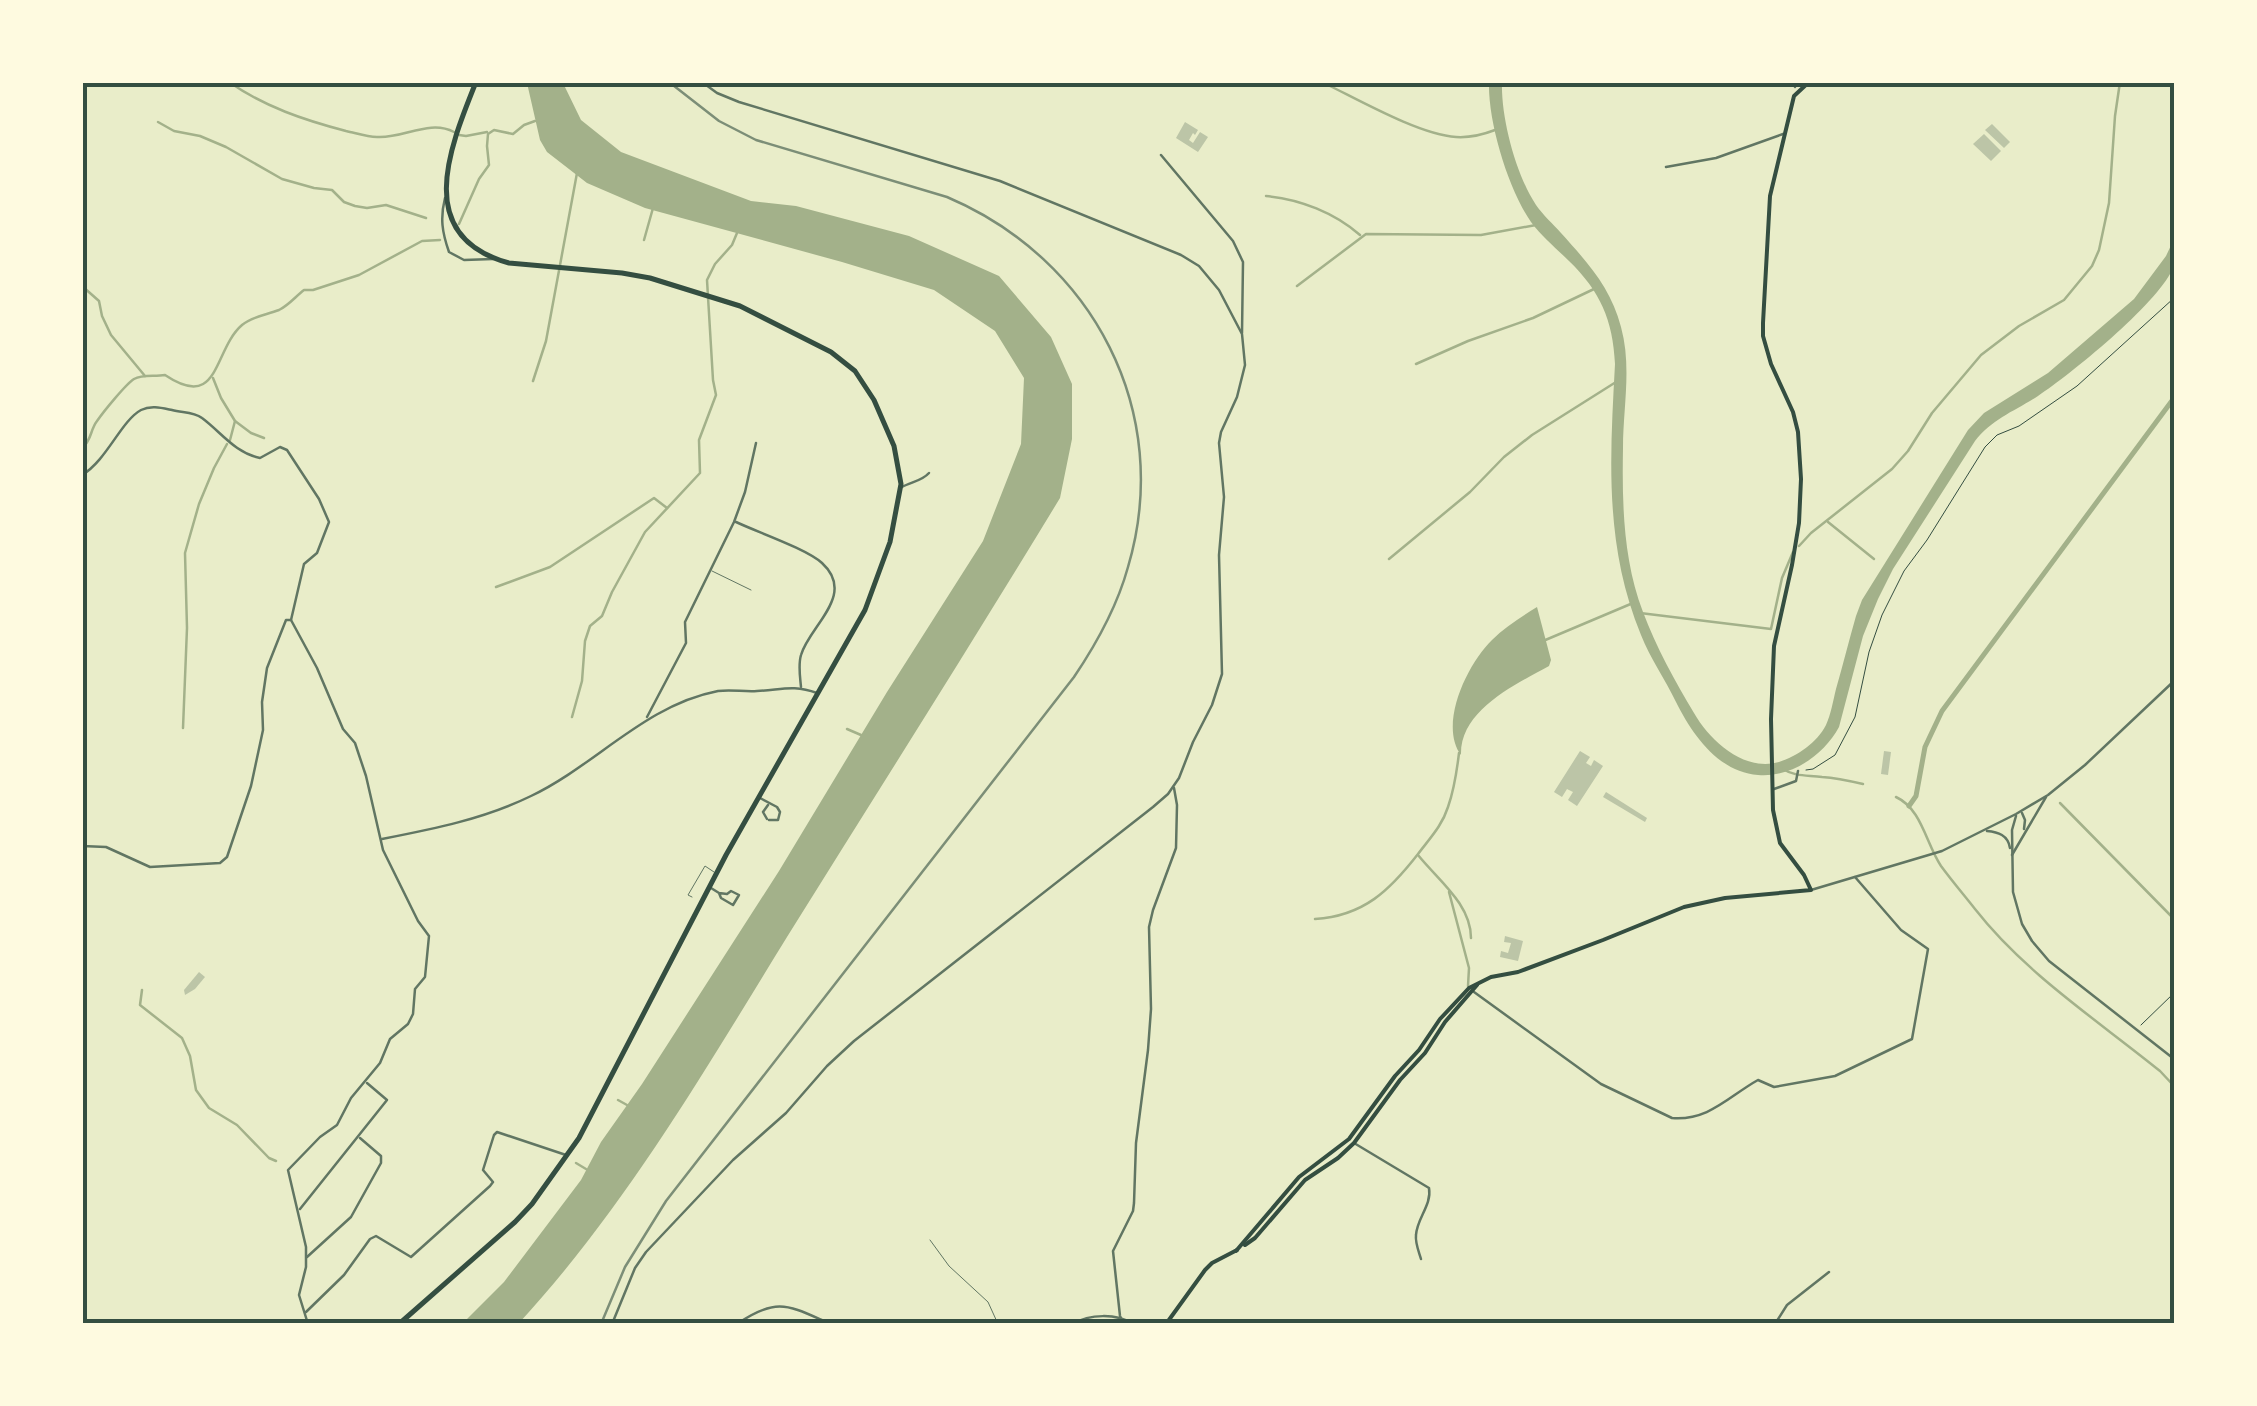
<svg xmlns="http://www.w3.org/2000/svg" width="2257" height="1406" font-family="Figtree,sans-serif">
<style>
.water{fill:#a3b18a}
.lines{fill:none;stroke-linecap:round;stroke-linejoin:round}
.stream{stroke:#a3b18a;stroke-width:2.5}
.canal{stroke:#a3b18a;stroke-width:5}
.building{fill:#bcc5a7}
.path{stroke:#344e41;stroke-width:1}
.service{stroke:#617663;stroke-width:1}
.pedestrian{stroke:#617663;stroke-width:1}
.minor{stroke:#617663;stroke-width:2.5}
.tertiary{stroke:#617663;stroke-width:2.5}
.secondary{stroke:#344e41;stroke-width:4}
.primary{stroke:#344e41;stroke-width:5}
.rail{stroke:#7c8e77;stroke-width:2.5}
.neatline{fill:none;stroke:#344e41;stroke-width:4}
</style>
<rect width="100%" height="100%" fill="#e9edc9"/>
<g class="water">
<path d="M527,83H563L581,120L621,152L751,201L796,206L909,236L999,276L1051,337L1072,384V439L1060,498C971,645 878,791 787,937C705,1070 625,1208 519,1323H463L504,1282L581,1180L601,1142L642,1084L779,871L887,692L983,541L1021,444L1024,378L995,331L934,290L842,262L645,208L587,183L547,152L540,140Z"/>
<path d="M1489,83H1502C1501,118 1516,175 1536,205C1543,215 1553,224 1561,233C1588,263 1611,288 1621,327C1632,367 1623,408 1623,448C1622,502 1623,560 1643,612C1656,647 1675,681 1694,713C1710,741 1744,772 1779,762C1797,756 1817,743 1826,725C1831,714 1833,701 1836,689C1843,665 1849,640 1856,616L1862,600L1968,430L1984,413L2048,373L2134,299L2166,256L2174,239C2174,249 2176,261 2172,270C2156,305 2071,374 2038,396C2015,411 1992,419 1975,441L1893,569L1878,599L1863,636L1839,727C1824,755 1791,778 1758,775C1718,772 1692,734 1676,702C1665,679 1650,658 1641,635C1604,545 1610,458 1615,364C1613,320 1600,291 1569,261C1556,248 1542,237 1531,222C1508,189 1488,122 1489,83Z"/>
<path d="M1537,607L1551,660L1549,666C1515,685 1460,710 1461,755C1438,724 1468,663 1492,640C1505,627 1521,617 1537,607Z"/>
</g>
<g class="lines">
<g class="stream">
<path d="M229,82C265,107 304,120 346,131C356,133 366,137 377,137C403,139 429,119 454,132"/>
<path d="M1324,83C1359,100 1420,135 1456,137C1471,138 1482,135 1495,130"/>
<path d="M158,122L174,131L200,136L226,147L282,179L314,188L332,190L344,202L355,206L367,208L386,205L426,218"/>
<path d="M459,135L466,136L487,132"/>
<path d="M1266,196C1300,199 1335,213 1360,235"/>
<path d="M459,224L479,179L489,165L487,146L488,134L494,130L513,134L524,125L535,121"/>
<path d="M644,240L653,208"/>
<path d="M82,286L99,301L102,316L111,335L145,376"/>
<path d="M1297,286L1366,234L1481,235L1536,225"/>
<path d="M1416,364L1468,341L1533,318L1594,289"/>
<path d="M213,378L221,398L235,421L230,440"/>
<path d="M533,381L546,341L577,173"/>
<path d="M235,421L251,433L264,438"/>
<path d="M82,448C92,440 90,430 97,421C104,411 126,384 134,379C143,374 155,377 165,375C220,412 213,350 242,325C253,316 266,315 279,310C289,305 296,296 304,290H313L359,275L422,241L440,240"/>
<path d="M1828,522L1874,559"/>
<path d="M1799,546L1811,533L1892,469L1908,451L1932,413L1981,355L2019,326L2064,300L2092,266L2099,250L2109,203L2115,116L2120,82"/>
<path d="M1389,559L1470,492L1504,457L1532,435L1616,382"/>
<path d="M496,587L550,567L654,498L667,508"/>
<path d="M1640,613L1771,629L1782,578L1793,552"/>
<path d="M1543,641L1633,603"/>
<path d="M572,717L582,681L585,641L590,626L602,616L612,592L645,532L700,473L699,440L716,395L713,380L707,280L715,264L732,245L737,233"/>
<path d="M183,728L187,628L185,553L199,504L214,468L227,444"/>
<path d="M847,729L861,735"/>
<path d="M1783,769C1795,777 1808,775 1822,777C1836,778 1850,781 1863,784"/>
<path d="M1896,797C1922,809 1926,844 1941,866C1952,881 1964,895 1975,909C2025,973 2097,1020 2160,1071L2174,1086"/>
<path d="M2060,803L2174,919"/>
<path d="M1418,855C1438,880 1471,904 1471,938"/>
<path d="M1449,892L1469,968L1468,986"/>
<path d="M1315,919C1364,916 1390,890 1418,854C1430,838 1442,826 1448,807C1454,790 1457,770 1459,753"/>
<path d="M142,990L140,1005L182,1038L190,1056L196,1090L209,1108L237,1125L269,1158L276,1161"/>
<path d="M618,1100L627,1105"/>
<path d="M576,1163L586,1169"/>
</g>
<path class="canal" d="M1909,806L1916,796L1925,747L1942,711L2174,398"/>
</g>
<g class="building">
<path d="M1185,122L1198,130L1195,135L1193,133L1189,140L1193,143L1200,132L1208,137L1198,152L1176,138Z"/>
<path d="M1992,124L2010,142L2004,148L1985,130Z"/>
<path d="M1984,134L2001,151L1991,161L1973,144Z"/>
<path d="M1580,751L1590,757L1586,763L1591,766L1594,760L1603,766L1577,806L1568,800L1573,792L1567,789L1562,797L1554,792Z"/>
<path d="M1884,751L1891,752L1888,775L1881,774Z"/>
<path d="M1606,792L1647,818L1645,822L1603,797Z"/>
<path d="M1505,936L1523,941L1518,961L1500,957L1501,951L1508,953L1511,943L1504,942Z"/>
<path d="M199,972L205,977L195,989L185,995L184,990Z"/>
</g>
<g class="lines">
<g class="path">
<path d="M1806,770L1813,769L1835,755L1855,717L1869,652L1882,615L1904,571L1927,540L1985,447L1997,435L2019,426L2077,386L2174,298"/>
<path d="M2141,1025L2174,993"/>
</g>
<path class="service" d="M930,1240L949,1266L988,1302L998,1324"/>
<g class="pedestrian">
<path d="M712,571L751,590"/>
<path d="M692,897L688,895L705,866L714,872"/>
</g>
<g class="minor">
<path d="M1795,87L1796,82"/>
<path d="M1161,155L1233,241L1243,262L1242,333"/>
<path d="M1666,167L1716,158L1783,134"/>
<path d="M445,198C440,218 442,232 449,252L464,260L493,259"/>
<path d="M82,475C107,460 121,421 141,410C151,405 162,408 172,410C182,413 193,411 202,418C221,432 235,453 260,458L280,447L287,450L319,499L329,522L317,553L304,564L291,620H286L267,668L262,702L263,730L251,786L227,857L220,863L150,867L106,847L82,846"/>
<path d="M902,487C911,482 922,481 929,473"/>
<path d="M736,522C757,532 807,549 822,563C857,595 809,626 801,655C798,665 800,676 801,687"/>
<path d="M291,620L317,668L343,729L355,743L366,776L383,850L418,921L429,936L425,977L415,989L413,1014L408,1024L390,1039L380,1063L351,1098L337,1125L320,1137L288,1170L306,1247V1267L299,1295L308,1324"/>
<path d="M647,717L686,643L685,622L734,522L745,492L756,443"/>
<path d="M1774,789L1796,781L1798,771"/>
<path d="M760,798L777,807L780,812L778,820H769"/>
<path d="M2022,813L2025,820L2024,829"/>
<path d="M2016,816L2012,830L2013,892L2022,924L2032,941L2049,961L2174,1059"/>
<path d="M767,819L763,812L768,805"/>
<path d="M1987,831C1998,832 2008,835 2010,848"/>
<path d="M382,839C433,829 484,819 531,796C596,765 645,705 718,691C732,689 743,692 757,691C781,690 793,684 817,693"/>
<path d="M2012,855L2046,797"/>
<path d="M711,888L719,893L721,898L733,905L739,895L731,891L727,894L719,893"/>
<path d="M1474,992L1601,1084L1672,1118C1709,1121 1729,1096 1758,1080L1774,1087L1835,1076L1912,1039L1928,949L1901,930L1855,877"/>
<path d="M1354,1143L1429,1188C1432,1205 1417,1218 1416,1235C1415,1243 1419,1252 1421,1259"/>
<path d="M300,1209L387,1100L367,1083"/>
<path d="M307,1257L351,1217L381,1163V1156L360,1138"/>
<path d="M306,1312L344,1275L370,1239L376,1236L411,1257L490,1186L493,1182L483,1170L494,1135L497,1132L566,1155"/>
<path d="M737,1324C778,1296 789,1306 831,1324"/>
<path d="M1072,1324C1090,1314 1116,1313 1133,1324"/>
<path d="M1124,1324L1120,1316L1113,1251L1133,1211L1134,1203L1136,1143L1148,1050L1151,1009L1149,927L1153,910L1176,848L1177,805L1174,788"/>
<path d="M1775,1324L1787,1305L1829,1272"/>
</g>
<g class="tertiary">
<path d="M1811,890L1942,851L2016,814L2048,795L2085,765L2174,681"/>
<path d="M612,1324L635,1268L646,1252L733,1160L786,1113L827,1066L854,1041L1153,807L1168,794L1179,778L1193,742L1212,705L1222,674L1219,555L1224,497L1219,443L1221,432L1237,397L1245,365L1242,334L1219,290L1199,266L1181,255L1000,181L739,102L717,93L702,82"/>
</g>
<g class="secondary">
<path d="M1245,1245L1255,1238L1305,1180L1338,1158L1354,1143L1400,1080L1425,1053L1445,1022L1477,985"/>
<path d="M1236,1251L1299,1177L1349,1139L1395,1076L1419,1050L1440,1019L1469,988L1491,977L1518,972L1603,940L1684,907L1725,898L1811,890L1804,875L1780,843L1773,810L1771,719L1774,646L1792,565L1799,523L1801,479L1798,432L1793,412L1771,364L1763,336V323L1770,196L1794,96L1809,82"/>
<path d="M1166,1324L1205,1270L1212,1263L1237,1250"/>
</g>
<path class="primary" d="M399,1324L515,1222L532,1204L579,1138L726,855L865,610L890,542L901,484L894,446L874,400L855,371L831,352L740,306L650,278L622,273L509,263C413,237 449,149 476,82"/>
<path class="rail" d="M601,1324L625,1267L666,1201L1074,677C1097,643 1117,607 1128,567C1174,412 1093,259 947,197L756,140L719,121L669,82"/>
</g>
<rect width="2257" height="1406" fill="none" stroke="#fefae0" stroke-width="170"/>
<rect x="85" y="85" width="2087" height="1236" class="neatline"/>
</svg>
